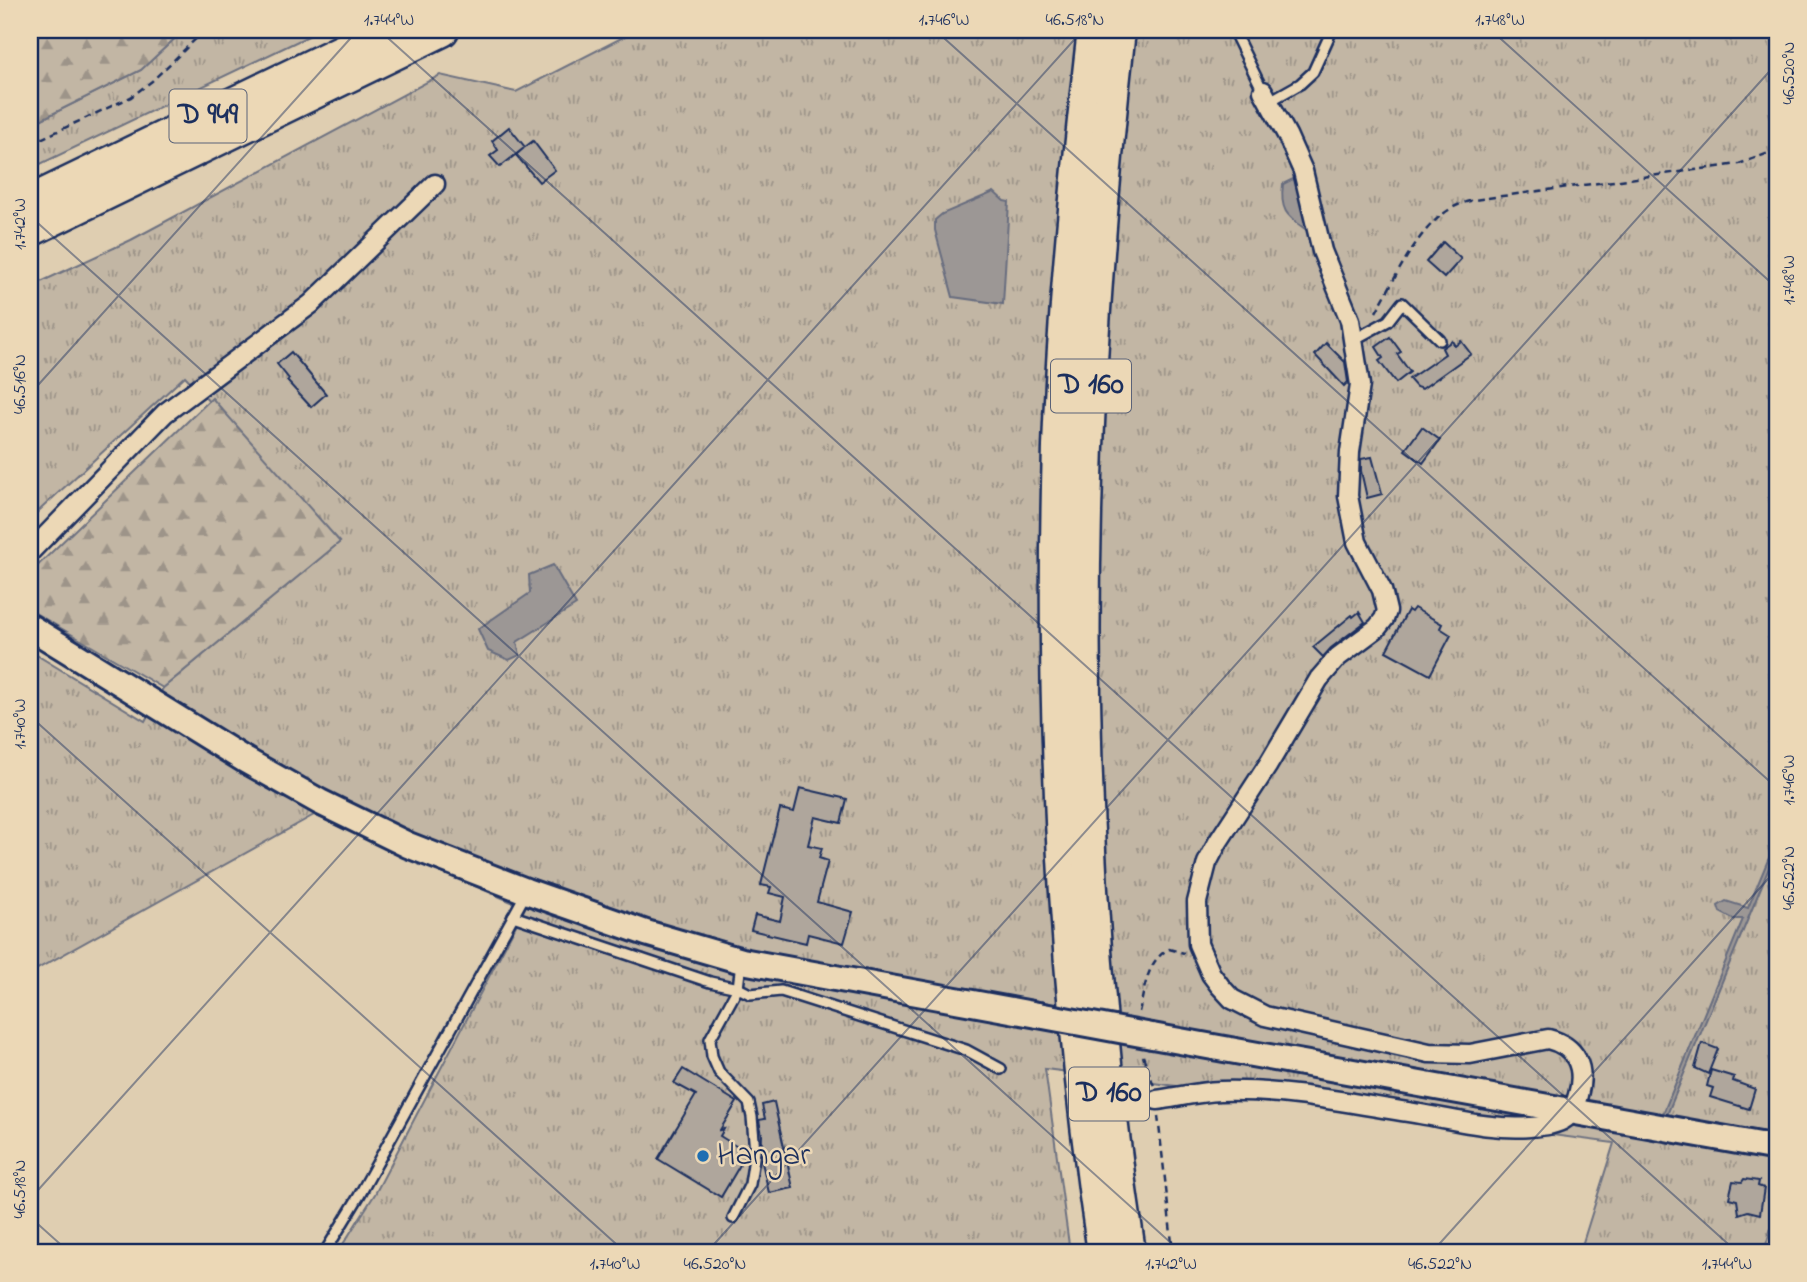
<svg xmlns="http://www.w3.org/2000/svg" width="1807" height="1282" font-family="'Indie Flower',sans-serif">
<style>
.grass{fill:url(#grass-tufts);stroke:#6e7281;stroke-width:2}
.forest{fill:url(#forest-firs);stroke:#6e7281;stroke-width:2}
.water{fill:#9c9795;stroke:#686d7f;stroke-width:2}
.building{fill:#afa69c;stroke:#1b2f5e;stroke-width:2}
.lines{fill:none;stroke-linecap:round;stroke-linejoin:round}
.lane-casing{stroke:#1b2f5e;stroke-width:14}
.street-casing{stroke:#1b2f5e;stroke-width:23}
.secondary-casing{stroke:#1b2f5e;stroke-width:30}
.highway-casing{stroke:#1b2f5e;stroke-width:37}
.path{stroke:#1b2f5e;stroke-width:2.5;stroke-dasharray:7 5;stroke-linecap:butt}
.lane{stroke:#ecd8b6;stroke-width:9}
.street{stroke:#ecd8b6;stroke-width:18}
.secondary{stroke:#ecd8b6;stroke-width:24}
.highway{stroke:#ecd8b6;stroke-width:32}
.secondary-bridge-casing{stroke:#1b2f5e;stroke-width:30;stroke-linecap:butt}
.secondary-bridge{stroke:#ecd8b6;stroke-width:24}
.ticks{fill:none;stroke:#1b2f5e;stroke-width:2;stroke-opacity:0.45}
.poi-dot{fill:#1f6fb2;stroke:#ecd8b6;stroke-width:2.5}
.labels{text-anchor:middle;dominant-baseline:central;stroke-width:5;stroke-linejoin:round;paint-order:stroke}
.shield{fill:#ecd8b6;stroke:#5a6278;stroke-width:2}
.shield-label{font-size:30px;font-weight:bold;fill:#1b2f5e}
.poi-label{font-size:32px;fill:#1b2f5e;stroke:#ecd8b6;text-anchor:start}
.neatline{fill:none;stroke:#1b2f5e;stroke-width:2.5}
.ticks-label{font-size:18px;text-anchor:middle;fill:#1b2f5e}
</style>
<defs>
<pattern id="grass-tufts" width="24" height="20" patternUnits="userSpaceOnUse" patternTransform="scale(1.75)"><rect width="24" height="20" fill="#c2b6a4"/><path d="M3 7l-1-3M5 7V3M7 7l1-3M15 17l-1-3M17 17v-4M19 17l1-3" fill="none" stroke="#9d9489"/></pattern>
<pattern id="forest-firs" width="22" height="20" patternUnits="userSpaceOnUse" patternTransform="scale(1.75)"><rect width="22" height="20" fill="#c2b6a4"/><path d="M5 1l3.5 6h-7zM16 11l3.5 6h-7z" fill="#9d9489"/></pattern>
</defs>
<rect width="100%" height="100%" fill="#dfceb1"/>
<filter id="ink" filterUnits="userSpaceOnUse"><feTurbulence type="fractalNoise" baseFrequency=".0143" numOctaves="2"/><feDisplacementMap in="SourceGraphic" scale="14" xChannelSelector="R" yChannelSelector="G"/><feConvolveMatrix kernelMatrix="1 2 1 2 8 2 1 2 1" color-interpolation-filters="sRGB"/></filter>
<g filter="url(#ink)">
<g class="grass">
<path d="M184,30H321L30,169V125L141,70Z"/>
<path d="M637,30H1777V1207L1764,1252H1580L1614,1143L1045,1069L1070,1252H338L375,1194L525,908L314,815L30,973V651L145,721L163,688L340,542L185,376L30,519V287L131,240L440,75L516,92Z"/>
</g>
<g class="forest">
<path d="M30,30H184L141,70L30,125Z"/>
<path d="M212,398L340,542L163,688L30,610V573Z"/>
</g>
<g class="water">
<path d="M1293,179L1296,180L1313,235C1290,217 1279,215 1283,184Z"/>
<path d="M994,192L1004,201L1009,202L1003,304L953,297L935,230V220L942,214Z"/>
<path d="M553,565L576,605L517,642L520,655L509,660L488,651L478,629L530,593L529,575Z"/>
<path d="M1777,846V853L1771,863L1664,1122L1660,1121L1743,919H1733L1720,912L1718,906L1726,901L1748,908L1768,860Z"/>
</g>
<g class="building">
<path d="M509,127L525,147L533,141L555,170L539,182L516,155L524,148L500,167L490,156L498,150L492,141Z"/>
<path d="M1443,242L1461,259L1444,278L1426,262Z"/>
<path d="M1390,337L1401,352L1397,354L1410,372L1396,383L1379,361L1383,358L1376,347Z"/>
<path d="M1452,341L1455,346L1461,341L1471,354L1422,389L1416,387L1409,379L1445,354L1442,348Z"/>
<path d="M1326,343L1345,362L1348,382L1344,386L1315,355Z"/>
<path d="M291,352L326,394L311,407L287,381L289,379L277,364Z"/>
<path d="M1422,427L1440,440L1423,463L1405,450Z"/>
<path d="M1372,457L1382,494L1367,498L1361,471V459Z"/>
<path d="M1414,608L1442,624L1440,628L1451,635L1430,675L1386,651L1408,610L1411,612Z"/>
<path d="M1359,612L1365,622L1331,648L1323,657L1313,647L1352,615L1353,617Z"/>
<path d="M800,788L847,799L841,823L815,817L808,845L822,848L819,858L828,861L817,902L853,912L844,943L808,934L806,943L751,930L755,915L780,921L785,897L769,893L771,887L761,885L780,809L794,812Z"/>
<path d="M1702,1043L1718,1049L1708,1074L1695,1068Z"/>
<path d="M683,1069L737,1102L720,1130L724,1129L720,1136L747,1153L721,1197L658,1159L696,1095L674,1083Z"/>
<path d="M1711,1070L1734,1077L1733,1081L1755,1089L1749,1109L1710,1097L1713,1088L1707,1086Z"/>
<path d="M774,1102L793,1188L769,1193L761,1158L762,1135L759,1120L765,1119L762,1105Z"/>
<path d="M1744,1179L1759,1181L1758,1186L1764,1188L1760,1214L1748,1211L1739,1214L1737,1200L1729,1198L1733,1181L1742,1182Z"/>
</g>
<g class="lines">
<g class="lane-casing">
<g id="lane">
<path d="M1233,30L1263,91"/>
<path d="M1268,102L1300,84L1313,72L1332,30"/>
<path d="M1355,339L1388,321L1402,303L1440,340"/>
<path d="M513,916L710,982L738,988L750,994L781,991L966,1050L1001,1069"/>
<path d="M733,1218L750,1184L755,1151L752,1117L749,1103L719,1072L712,1056L710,1039L738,988L741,963"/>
<path d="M325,1252L359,1196L526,893"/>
</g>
</g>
<g class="street-casing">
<g id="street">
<path d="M30,552L165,413L311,304L435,184"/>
<path d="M1157,1100C1178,1097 1198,1092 1220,1091C1286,1089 1354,1104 1420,1114C1455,1120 1494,1130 1530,1127C1542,1126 1557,1125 1566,1118C1573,1112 1576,1103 1578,1095C1586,1067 1576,1046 1548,1039L1470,1054L1429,1053L1265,1016L1232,999L1220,986L1211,974L1198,944L1197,902L1207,863L1218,842L1268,765L1319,679L1338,657L1377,628L1384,619L1387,611L1382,590L1357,542L1348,496L1350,452L1360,385L1350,320L1322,251L1303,171L1287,135L1263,91"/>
</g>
</g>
<g class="secondary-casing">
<g id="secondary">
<path d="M30,627L245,760L320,802L408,845L526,891L646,933L742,961L1038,1015"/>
<path d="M1152,1036L1777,1148"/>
</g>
</g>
<g class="highway-casing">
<g id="highway">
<path d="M1094,30C1078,169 1064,308 1059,447C1051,716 1064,986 1104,1252"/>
<path d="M1119,30C1073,434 1067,849 1129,1252"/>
<path d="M30,202L386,30"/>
<path d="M30,230L442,30"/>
</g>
</g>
<g class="path">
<path d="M30,144L131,97L152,81L205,30"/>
<path d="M1376,312C1396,278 1419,222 1458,205C1469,200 1482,199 1495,197L1739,164L1777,150"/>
<path d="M1139,1012C1145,989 1146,961 1169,949L1184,953"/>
<path d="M1143,1056L1154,1086"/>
<path d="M1158,1116L1173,1252"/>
</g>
<use href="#lane" class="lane"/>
<use href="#street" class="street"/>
<use href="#secondary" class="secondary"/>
<use href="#highway" class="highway"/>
<g class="secondary-bridge-casing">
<path id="secondary-bridge" d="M1038,1015L1152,1036"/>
</g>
<use href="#secondary-bridge" class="secondary-bridge"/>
</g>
</g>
<path class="ticks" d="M379,30L1737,1252M935,30L1777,788M1491,30L1777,288M30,216L1181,1252M30,394L358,30M30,716L625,1252M30,1199L1083,30M30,1217L69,1252M707,1252L1777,63M1432,1252L1777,869"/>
<circle class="poi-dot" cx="703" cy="1156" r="7"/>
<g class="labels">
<g class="shield">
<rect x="169.5" y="89.5" width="77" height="53" rx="5"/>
<rect x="1051" y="359.5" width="80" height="53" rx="5"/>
<rect x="1069" y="1067.5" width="80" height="53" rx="5"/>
</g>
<g class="shield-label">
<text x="208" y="116">D 949</text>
<text x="1091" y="386">D 160</text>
<text x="1109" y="1094">D 160</text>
</g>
<g class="poi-label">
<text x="717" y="1156">Hangar</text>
</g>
</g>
<rect width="1807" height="1282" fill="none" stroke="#ecd8b6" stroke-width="77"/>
<rect x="38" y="38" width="1731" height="1206" class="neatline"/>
<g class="ticks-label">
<text x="389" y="25">1.744°W</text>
<text x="944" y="25">1.746°W</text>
<text x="1075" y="25">46.518°N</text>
<text x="1500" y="25">1.748°W</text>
<text transform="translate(1788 73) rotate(-90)" y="6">46.520°N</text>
<text transform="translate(19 224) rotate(-90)" y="6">1.742°W</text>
<text transform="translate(1788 280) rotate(-90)" y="6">1.748°W</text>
<text transform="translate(19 384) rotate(-90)" y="6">46.516°N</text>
<text transform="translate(19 724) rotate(-90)" y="6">1.740°W</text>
<text transform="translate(1788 780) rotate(-90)" y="6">1.746°W</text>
<text transform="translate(1788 878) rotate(-90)" y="6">46.522°N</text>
<text transform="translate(19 1189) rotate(-90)" y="6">46.518°N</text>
<text x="615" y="1269">1.740°W</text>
<text x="715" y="1269">46.520°N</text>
<text x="1171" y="1269">1.742°W</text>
<text x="1440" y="1269">46.522°N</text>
<text x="1727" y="1269">1.744°W</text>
</g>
</svg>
